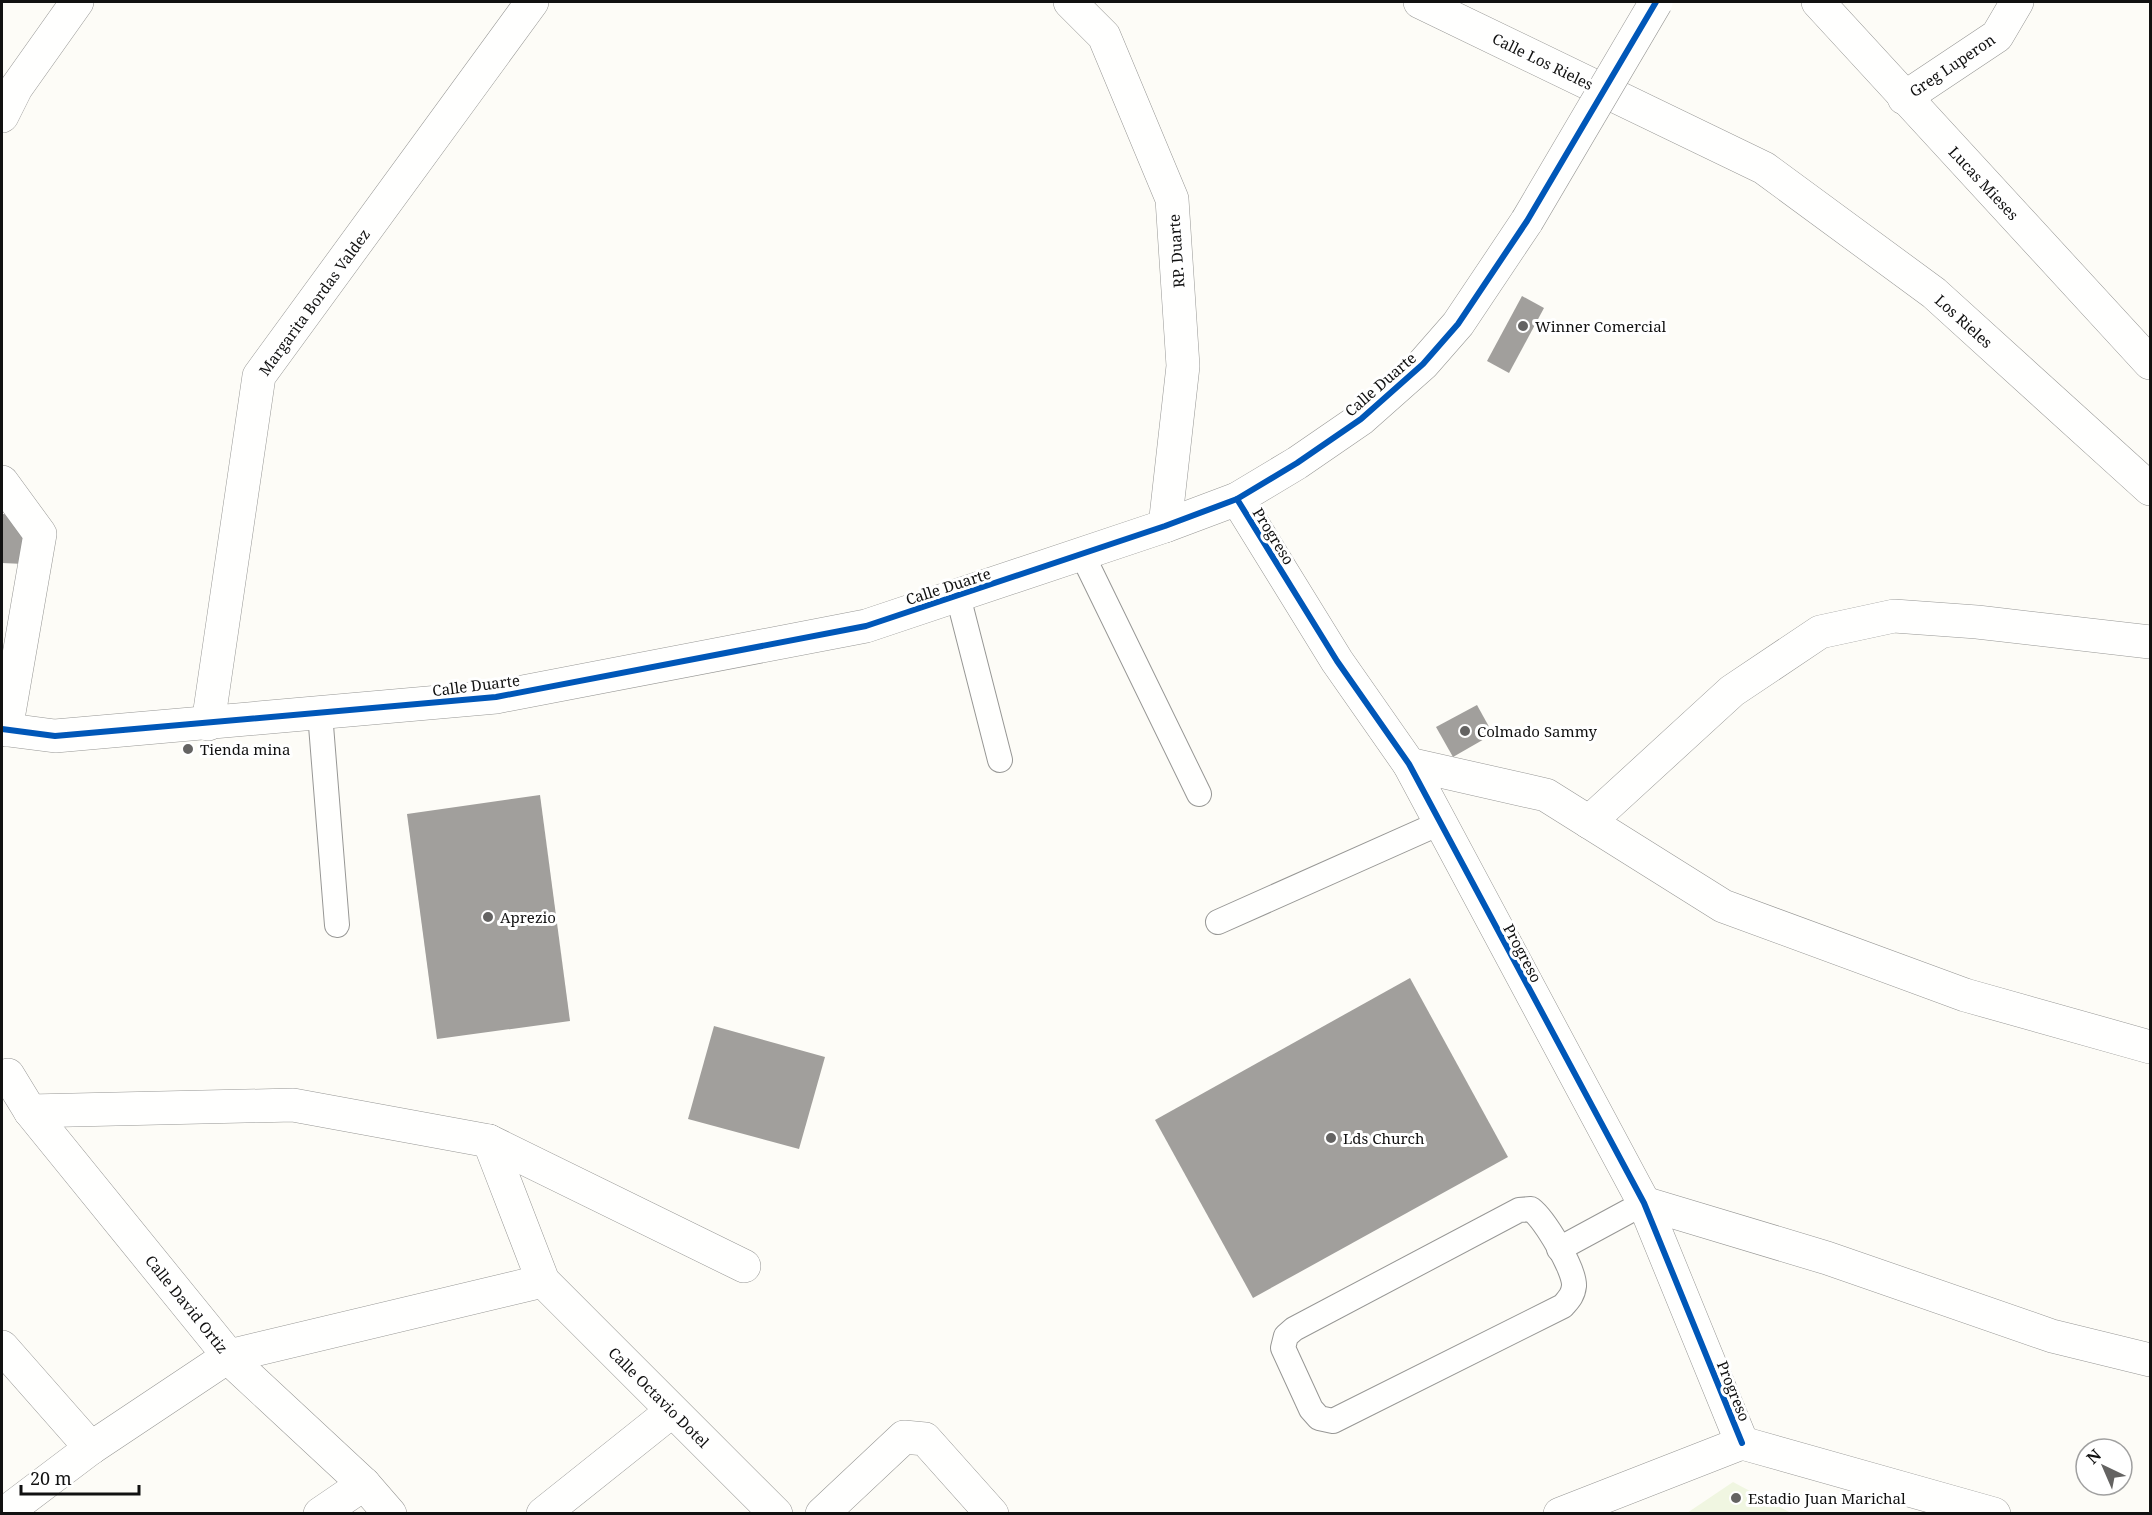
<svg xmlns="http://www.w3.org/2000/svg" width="2152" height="1515" font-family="'Noto Serif',serif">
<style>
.pitch{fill:#f0f6e1}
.building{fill:#a19f9c}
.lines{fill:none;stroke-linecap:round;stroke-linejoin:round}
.service-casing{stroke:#979795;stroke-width:26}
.minor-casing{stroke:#979795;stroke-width:34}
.tertiary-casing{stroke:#979795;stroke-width:34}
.service{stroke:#fffffe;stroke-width:24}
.minor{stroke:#fffffe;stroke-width:33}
.tertiary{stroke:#fffffe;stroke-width:33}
.tertiary-bridge-casing{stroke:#979795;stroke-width:34;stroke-linecap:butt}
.tertiary-bridge{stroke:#fffffe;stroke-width:33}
.cycleway-casing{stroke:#fff;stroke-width:10}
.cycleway{stroke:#0057b8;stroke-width:6}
.poi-dot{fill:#646362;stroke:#fff;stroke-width:2}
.labels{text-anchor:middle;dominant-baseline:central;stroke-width:6;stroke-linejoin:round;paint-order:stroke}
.street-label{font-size:15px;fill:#111;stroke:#fff}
.poi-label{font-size:15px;fill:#111;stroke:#fff;text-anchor:start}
</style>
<rect width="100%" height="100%" fill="#fdfcf7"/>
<path class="pitch" d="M1733,1482L1791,1513H1687Z"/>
<g class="building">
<path d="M1522,296L1544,308L1509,373L1487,361Z"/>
<path d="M2,514L26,515L24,564L2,563Z"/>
<path d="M1477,705L1493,734L1453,757L1436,727Z"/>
<path d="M540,795L570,1021L437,1039L407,814Z"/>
<path d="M1410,978L1508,1157L1253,1298L1155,1120Z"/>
<path d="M714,1026L825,1057L799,1149L688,1119Z"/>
</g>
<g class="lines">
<g class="service-casing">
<g id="service">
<path d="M1082,554L1199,794"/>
<path d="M958,596L1000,760"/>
<path d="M320,713L337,925"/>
<path d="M1218,922L1440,823"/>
<path d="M1531,1209C1544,1219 1575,1269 1574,1286C1573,1295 1569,1299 1563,1306L1333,1421L1319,1418L1311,1409L1283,1348L1286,1336L1294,1329L1519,1210Z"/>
<path d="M1559,1249L1644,1203"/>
</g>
</g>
<g class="minor-casing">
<g id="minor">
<path d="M1070,2L1104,36L1172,199L1183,366L1165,526"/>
<path d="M1420,2L1764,168L1934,293L2150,489"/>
<path d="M1904,98L1997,36L2017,2"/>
<path d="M2,116L16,88L77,2"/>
<path d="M2,482L40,534L6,730"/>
<path d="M1237,499L1337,661L1409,764L1644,1203L1742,1443"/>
<path d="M208,724L259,376L532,2"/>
<path d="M1409,764L1546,795L1723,906L1965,995L2150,1047"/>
<path d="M1589,822L1732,691L1820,632L1894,616L1977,622L2150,642"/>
<path d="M8,1075L30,1111L237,1366L364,1484L390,1514"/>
<path d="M30,1111L293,1105L489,1141L744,1266"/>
<path d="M489,1141L543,1281L776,1514"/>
<path d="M1644,1203L1827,1258L2052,1336L2150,1360"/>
<path d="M2,1347L91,1448"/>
<path d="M1742,1443L1994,1514"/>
<path d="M13,1507L91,1448L229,1356L543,1281"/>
<path d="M320,1514L364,1484"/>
<path d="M543,1514L672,1411"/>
<path d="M822,1514L904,1437L925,1439L992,1514"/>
<path d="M1560,1514L1742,1443"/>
</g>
</g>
<g class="tertiary-casing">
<g id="tertiary">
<path d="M1818,2L2150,363"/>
<path d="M2,729L55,736L496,697L866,626L1165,526L1237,499L1297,463L1361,419L1423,364L1458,324L1527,221"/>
</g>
</g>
<use href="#service" class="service"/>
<use href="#minor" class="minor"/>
<use href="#tertiary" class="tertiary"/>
<g class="tertiary-bridge-casing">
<path id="tertiary-bridge" d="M1527,221L1656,2"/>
</g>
<use href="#tertiary-bridge" class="tertiary-bridge"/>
<g class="cycleway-casing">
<g id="cycleway">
<path d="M1237,499L1337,661L1409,764L1644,1203L1742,1443"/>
<path d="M2,729L55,736L496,697L866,626L1165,526L1237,499L1297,463L1361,419L1423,364L1458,324L1527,221L1656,2"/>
</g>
</g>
<use href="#cycleway" class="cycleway"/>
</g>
<g class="poi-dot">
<circle cx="1523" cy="326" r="6"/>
<circle cx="1465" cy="731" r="6"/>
<circle cx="188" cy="749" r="6"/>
<circle cx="488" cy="917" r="6"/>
<circle cx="1331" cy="1138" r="6"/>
<circle cx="1736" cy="1498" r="6"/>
</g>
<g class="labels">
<g class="street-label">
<text transform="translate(1543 61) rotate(26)">Calle Los Rieles</text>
<text transform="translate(1952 65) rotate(-34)">Greg Luperon</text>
<text transform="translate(1984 183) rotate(47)">Lucas Mieses</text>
<text transform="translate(1176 251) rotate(-94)">RP. Duarte</text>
<text transform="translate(314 302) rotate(-54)">Margarita Bordas Valdez</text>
<text transform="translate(1964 321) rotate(42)">Los Rieles</text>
<text transform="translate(1380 384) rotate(-41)">Calle Duarte</text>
<text transform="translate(1274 536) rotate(58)">Progreso</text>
<text transform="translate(948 586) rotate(-18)">Calle Duarte</text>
<text transform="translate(476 685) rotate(-7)">Calle Duarte</text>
<text transform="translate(1523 953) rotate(62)">Progreso</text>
<text transform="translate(187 1304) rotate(51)">Calle David Ortiz</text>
<text transform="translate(1734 1391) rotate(68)">Progreso</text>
<text transform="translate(659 1397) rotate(45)">Calle Octavio Dotel</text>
</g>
<g class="poi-label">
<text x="1535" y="326">Winner Comercial</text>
<text x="1477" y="731">Colmado Sammy</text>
<text x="200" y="749">Tienda mina</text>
<text x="500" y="917">Aprezio</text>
<text x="1343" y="1138">Lds Church</text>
<text x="1748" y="1498">Estadio Juan Marichal</text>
</g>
</g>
<rect width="2152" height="1515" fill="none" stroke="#111111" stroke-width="6"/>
<g transform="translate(2104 1467) rotate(316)"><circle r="28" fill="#ffffff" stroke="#a0a0a0" stroke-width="1.5"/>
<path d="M0-4.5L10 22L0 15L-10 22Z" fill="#646362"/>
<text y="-9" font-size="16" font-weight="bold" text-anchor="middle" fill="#111111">N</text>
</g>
<path d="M21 1485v9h118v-9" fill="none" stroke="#111111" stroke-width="3"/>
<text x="30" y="1485" font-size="18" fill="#111111" stroke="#ffffff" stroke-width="4.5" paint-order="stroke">20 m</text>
</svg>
